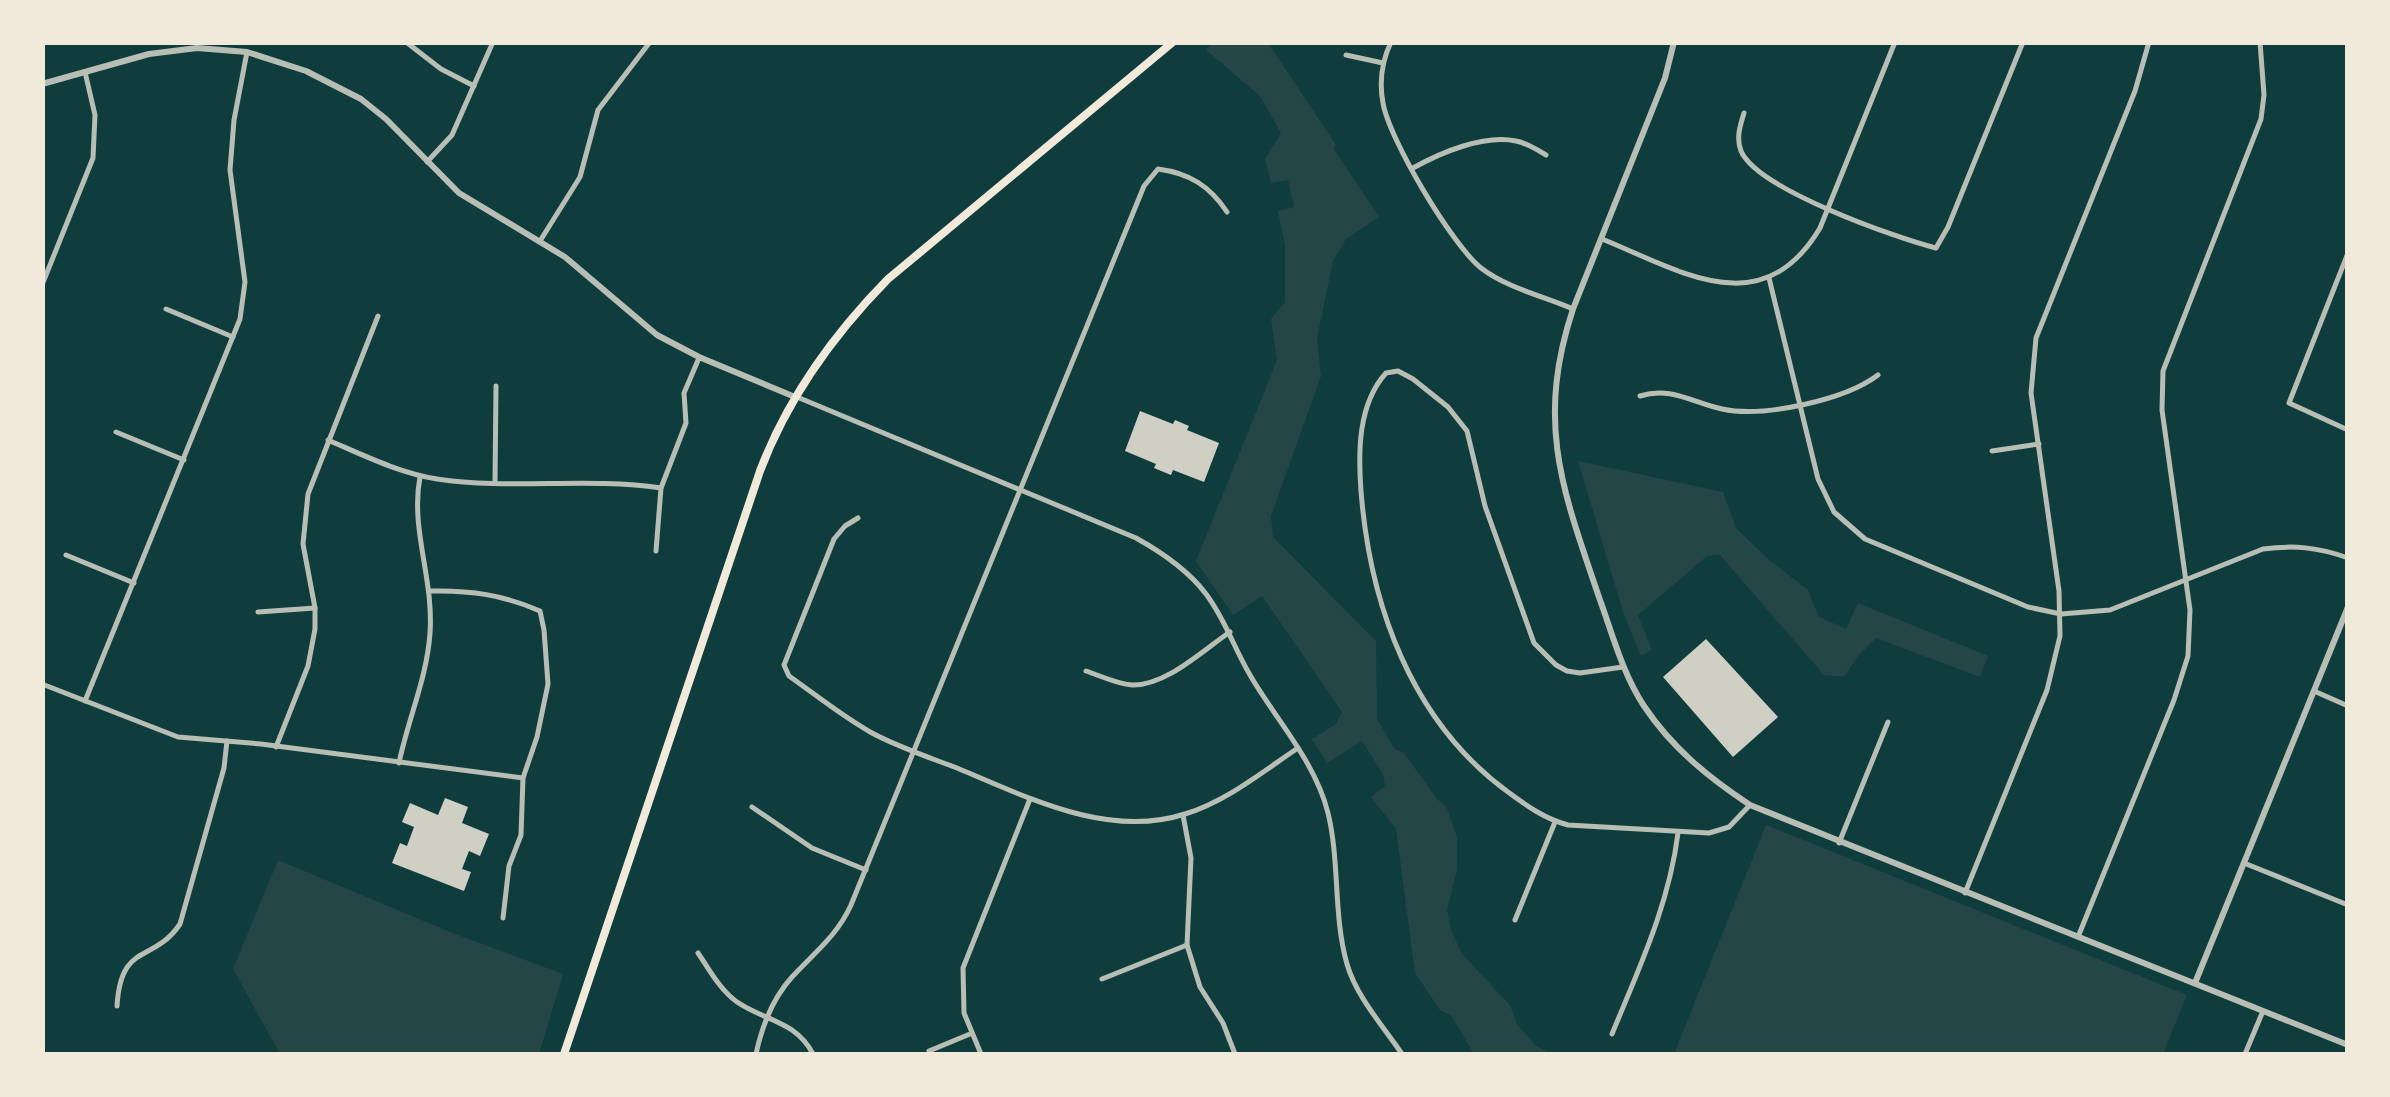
<svg xmlns="http://www.w3.org/2000/svg" width="2390" height="1097" font-family="'Exo 2',sans-serif">
<style>
.green{fill:#244646}
.building{fill:#cfcfc3}
.lines{fill:none;stroke-linecap:round;stroke-linejoin:round}
.minor{stroke:#b8beb3;stroke-width:5}
.tertiary{stroke:#b8beb3;stroke-width:6}
.primary{stroke:#f1e9da;stroke-width:8}
</style>
<rect width="100%" height="100%" fill="#0f3d3e"/>
<g class="green">
<path d="M1212,43H1268L1336,145L1333,148L1379,217L1346,239L1333,261L1317,338L1321,376L1271,516L1273,537L1376,641L1377,719L1395,749L1404,753L1437,799L1446,806L1457,837V870L1447,910L1451,930L1462,954L1510,1005L1517,1024L1535,1045L1551,1054H1474L1451,1015L1440,1010L1415,973L1396,829L1371,797L1385,786L1383,774L1362,741L1327,763L1312,739L1336,724L1342,712L1262,596L1233,615L1196,561L1277,360L1271,319L1285,302V246L1278,211L1294,207L1288,180L1271,183L1265,159L1281,133L1260,96L1206,50Z"/>
<path d="M1578,461L1723,492L1736,528L1768,559L1808,590L1819,617L1846,629L1858,603L1988,656L1980,677L1876,638L1857,657L1844,677L1824,675L1720,555L1707,556L1638,615L1652,650L1641,656L1624,615Z"/>
<path d="M1766,825L2187,995L2163,1054H1674Z"/>
<path d="M278,860L450,932L563,974L539,1054H280L233,969Z"/>
</g>
<g class="building">
<path d="M1140,411L1173,424L1175,420L1189,426L1187,430L1219,443L1204,482L1173,470L1171,475L1154,468L1156,464L1125,451Z"/>
<path d="M1706,639L1778,717L1733,757L1663,677Z"/>
<path d="M445,798L468,807L462,823L489,834L480,856L469,851L462,869L471,872L464,891L392,863L400,843L407,846L414,827L402,822L410,803L438,815Z"/>
</g>
<g class="lines">
<g class="minor">
<path d="M406,42L441,69L474,86"/>
<path d="M1391,42C1382,61 1379,82 1383,103C1389,139 1452,245 1481,268C1507,288 1543,296 1573,309"/>
<path d="M1346,55L1383,63"/>
<path d="M1744,113C1740,126 1736,138 1741,151C1757,189 1896,238 1936,248L1948,227L2023,42"/>
<path d="M427,162L452,135L493,42"/>
<path d="M1413,168C1440,153 1484,134 1516,141C1527,143 1536,149 1546,155"/>
<path d="M1602,239C1681,271 1762,325 1820,228L1895,42"/>
<path d="M540,241L580,177L598,110L650,42"/>
<path d="M2348,253L2289,403L2348,430"/>
<path d="M1769,278L1818,479L1834,512L1865,539L2028,607L2061,614L2110,610L2263,549C2293,545 2318,547 2348,558"/>
<path d="M42,285L93,158L95,115L85,72"/>
<path d="M166,309L233,337"/>
<path d="M1640,396C1671,386 1693,403 1722,409C1763,418 1845,400 1878,375"/>
<path d="M797,397L1136,538C1163,553 1188,570 1206,594C1225,619 1234,648 1250,675C1276,720 1315,761 1328,813C1340,862 1333,915 1347,964C1356,996 1383,1026 1402,1054"/>
<path d="M116,432L184,460"/>
<path d="M328,440C363,455 399,473 437,479C511,490 587,477 661,488"/>
<path d="M1992,451L2039,444"/>
<path d="M495,482L496,386"/>
<path d="M858,518L845,526L834,539L784,665L789,676C816,695 843,717 872,733C898,747 928,757 957,768C1027,797 1107,839 1185,814C1227,801 1262,772 1298,748"/>
<path d="M656,551L661,488L686,423L684,393L699,358"/>
<path d="M66,555L134,583"/>
<path d="M430,591C470,590 504,595 540,611L544,630L548,684L537,737L523,778L521,835L509,866L503,918"/>
<path d="M258,612L315,608"/>
<path d="M1623,667L1580,673L1567,671L1556,665L1534,643L1485,506L1467,431L1448,407L1413,379L1398,371L1386,373C1358,404 1358,452 1361,491C1370,606 1412,722 1508,792C1527,806 1545,819 1568,825L1709,833L1729,827L1750,805"/>
<path d="M1086,671C1101,676 1117,684 1132,685C1166,686 1203,650 1230,632"/>
<path d="M42,684L178,737L261,744L523,778"/>
<path d="M2314,691L2348,706"/>
<path d="M85,701L240,319L245,282L230,170L234,120L247,52"/>
<path d="M276,747L308,666L315,629V608L303,544L308,494L378,316"/>
<path d="M399,763C408,719 427,678 430,633C434,579 410,529 420,477"/>
<path d="M752,807L812,848L866,870"/>
<path d="M1183,815L1191,858L1187,945L1200,987L1223,1023L1235,1054"/>
<path d="M1839,843L1888,722"/>
<path d="M2244,863L2348,905"/>
<path d="M1965,893L2047,690L2060,636L2059,591L2031,393L2036,338L2135,91L2149,42"/>
<path d="M1515,920L1555,822"/>
<path d="M2078,937L2174,700L2188,656L2190,610L2162,410L2163,371L2261,119L2264,95L2260,42"/>
<path d="M698,953C709,969 720,990 737,1002C765,1021 796,1021 813,1054"/>
<path d="M1102,979L1187,945"/>
<path d="M117,1006C121,941 153,964 180,924L224,768L227,741"/>
<path d="M1612,1034C1639,968 1669,905 1678,833"/>
<path d="M929,1051L970,1034"/>
<path d="M756,1054C762,1026 772,999 792,977C814,953 837,936 851,905L1144,186L1158,169C1189,173 1210,186 1227,212"/>
<path d="M981,1054L964,1013L963,968L1030,799"/>
<path d="M2245,1054L2263,1011"/>
</g>
<g class="tertiary">
<path d="M1674,42L1665,78L1573,309C1535,424 1563,491 1600,600C1613,636 1623,674 1644,706C1672,748 1709,778 1750,805L2348,1045"/>
<path d="M42,84L149,54L197,48L247,52L306,71L361,99L386,119L459,193L565,257L657,335L699,357L795,397"/>
<path d="M2195,983L2348,607"/>
</g>
<path class="primary" d="M564,1054L760,471C788,397 833,335 888,279L1173,42"/>
</g>
<rect width="2390" height="1097" fill="none" stroke="#f1e9da" stroke-width="90"/>
</svg>
